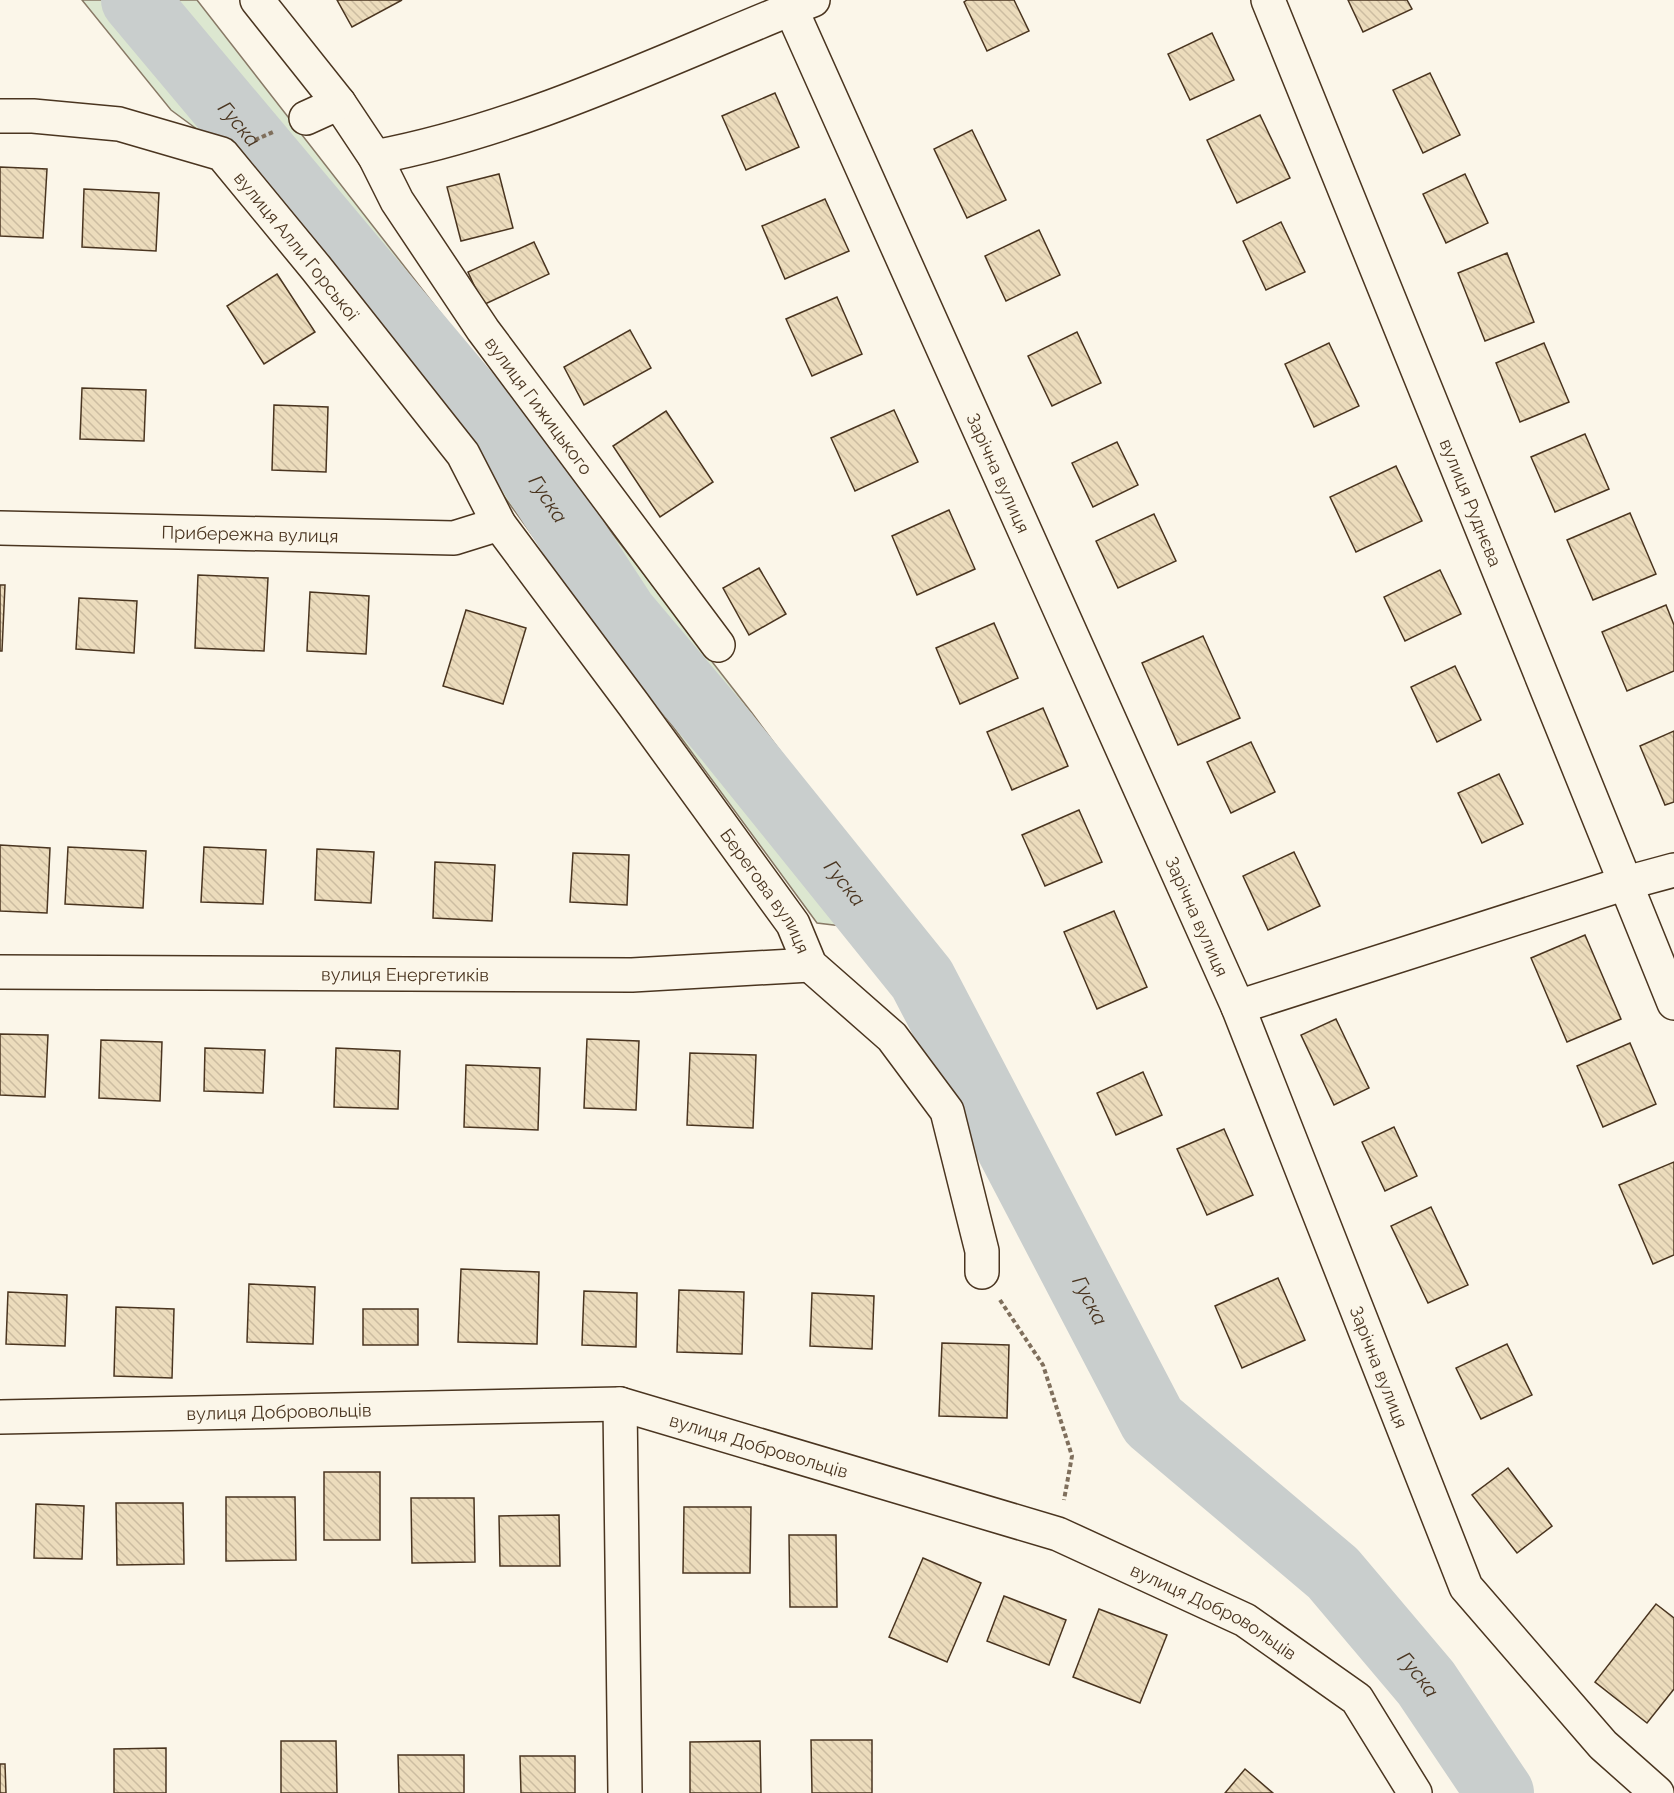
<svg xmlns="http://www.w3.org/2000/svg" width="1674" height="1793" font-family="Raleway,sans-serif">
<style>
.grass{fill:#dce7d0;stroke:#887966;stroke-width:1.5}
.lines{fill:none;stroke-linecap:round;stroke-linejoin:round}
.river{stroke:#c9cecd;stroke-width:68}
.building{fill:url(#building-back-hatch);stroke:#4a3520;stroke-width:1.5}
.minor-casing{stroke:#4a3520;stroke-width:36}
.path{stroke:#7f6f5c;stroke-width:4;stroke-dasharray:4.5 3;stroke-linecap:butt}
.minor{stroke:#fbf6e9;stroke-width:33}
.labels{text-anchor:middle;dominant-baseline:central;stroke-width:4.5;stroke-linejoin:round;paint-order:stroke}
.street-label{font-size:18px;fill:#4a3520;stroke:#fbf6e9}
.water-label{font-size:20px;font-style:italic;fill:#4a3520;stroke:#fbf6e9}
</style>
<defs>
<pattern id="building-back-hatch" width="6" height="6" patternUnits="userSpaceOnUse" patternTransform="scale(1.5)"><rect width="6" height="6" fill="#ecdcbc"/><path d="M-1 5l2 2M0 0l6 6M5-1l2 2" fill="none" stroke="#ccbda1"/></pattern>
</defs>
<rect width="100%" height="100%" fill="#fbf6e9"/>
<path class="grass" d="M82,0H197L752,713L917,935L817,923L503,495L447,400L217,144L171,110Z"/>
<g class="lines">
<path class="river" id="s1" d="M135,0L528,468L624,615L727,737L922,979L1153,1421L1333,1573L1426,1683L1500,1793"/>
</g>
<g class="building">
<path d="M337,0H402L352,27Z"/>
<path d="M967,0H1014L1029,31L987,51L964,2Z"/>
<path d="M1348,0H1407L1412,9L1363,32Z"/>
<path d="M1212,33L1234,80L1190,100L1168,54Z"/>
<path d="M1430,73L1460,135L1423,153L1393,90Z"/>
<path d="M775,93L799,147L746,170L722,116Z"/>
<path d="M1260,115L1290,178L1237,203L1207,140Z"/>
<path d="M972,130L1006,200L967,218L934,149Z"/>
<path d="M0,167L47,169L43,238L0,236Z"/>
<path d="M499,174L513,228L461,241L447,187Z"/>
<path d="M1465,174L1488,223L1446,243L1423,194Z"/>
<path d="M84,189L159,193L156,251L82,247Z"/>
<path d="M825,199L849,251L785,279L762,226Z"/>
<path d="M1281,222L1305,272L1266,290L1243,241Z"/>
<path d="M1039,230L1060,275L1006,301L985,256Z"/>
<path d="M534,242L549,274L483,305L468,272Z"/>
<path d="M1507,253L1534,322L1485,341L1458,273Z"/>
<path d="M277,274L315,332L264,364L227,306Z"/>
<path d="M837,297L862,354L812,376L786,319Z"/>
<path d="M630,330L651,368L584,405L564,367Z"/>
<path d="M1077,332L1101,383L1052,406L1028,356Z"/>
<path d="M1329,343L1359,406L1314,427L1285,364Z"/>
<path d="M1544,343L1569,402L1520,422L1496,363Z"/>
<path d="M82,388L146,390L144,441L80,439Z"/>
<path d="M274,405L328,407L326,472L272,470Z"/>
<path d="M894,410L918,462L855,491L831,438Z"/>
<path d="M666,411L713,482L660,517L613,446Z"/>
<path d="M1585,434L1609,489L1555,512L1531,457Z"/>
<path d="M1117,442L1138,485L1093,507L1072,463Z"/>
<path d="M1396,466L1422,521L1356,552L1330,497Z"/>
<path d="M949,510L975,569L917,595L892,536Z"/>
<path d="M1630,513L1656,574L1593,600L1567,540Z"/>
<path d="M1154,514L1176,561L1118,588L1096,541Z"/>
<path d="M759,568L786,614L749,635L723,588Z"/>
<path d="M1440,570L1461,614L1405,641L1384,597Z"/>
<path d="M198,575L268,578L264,651L195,648Z"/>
<path d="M0,585H5L2,651H0Z"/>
<path d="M310,592L369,596L366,654L307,651Z"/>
<path d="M79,598L137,601L134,653L76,649Z"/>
<path d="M1666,605L1674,625V671L1627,691L1602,632Z"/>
<path d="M466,610L526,628L503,704L443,686Z"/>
<path d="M994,623L1018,678L960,704L936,648Z"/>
<path d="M1203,636L1240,718L1178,745L1142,663Z"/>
<path d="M1455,666L1481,720L1437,742L1411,687Z"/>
<path d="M1043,708L1068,766L1012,790L987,732Z"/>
<path d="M1674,731V802L1665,805L1640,746Z"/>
<path d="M1251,742L1275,792L1231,813L1207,762Z"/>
<path d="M1499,774L1523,824L1482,843L1458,793Z"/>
<path d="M1079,810L1102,862L1045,886L1022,835Z"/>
<path d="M0,845L50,848L47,913L0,911Z"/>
<path d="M68,847L146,851L143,908L65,904Z"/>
<path d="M204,847L266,850L263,904L201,902Z"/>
<path d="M317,849L374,852L371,903L315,900Z"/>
<path d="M1294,852L1320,906L1268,930L1243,876Z"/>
<path d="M573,853L629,855L627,905L570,902Z"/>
<path d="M435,862L495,865L492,921L433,918Z"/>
<path d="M1114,911L1147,987L1097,1009L1064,932Z"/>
<path d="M1585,935L1621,1019L1567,1042L1531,958Z"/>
<path d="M1336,1019L1369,1088L1334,1105L1301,1035Z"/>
<path d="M0,1034L48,1035L45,1097L0,1095Z"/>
<path d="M587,1039L639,1041L636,1110L584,1108Z"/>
<path d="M101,1040L162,1042L160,1101L99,1098Z"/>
<path d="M1630,1043L1656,1104L1603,1127L1577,1066Z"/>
<path d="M205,1048L265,1050L263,1093L204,1091Z"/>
<path d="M336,1048L400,1051L398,1109L334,1107Z"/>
<path d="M690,1053L756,1055L753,1128L687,1125Z"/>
<path d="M466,1065L540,1068L538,1130L464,1127Z"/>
<path d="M1143,1072L1162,1115L1116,1135L1097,1093Z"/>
<path d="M1394,1127L1417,1176L1385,1191L1362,1142Z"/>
<path d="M1224,1129L1253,1195L1207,1215L1177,1149Z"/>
<path d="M1674,1162V1255L1653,1264L1619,1185Z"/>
<path d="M1431,1207L1468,1285L1428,1303L1391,1226Z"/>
<path d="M461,1269L539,1272L537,1344L458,1342Z"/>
<path d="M1278,1278L1305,1340L1242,1368L1215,1306Z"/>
<path d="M249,1284L315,1287L313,1344L247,1342Z"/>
<path d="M679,1290L744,1292L742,1354L677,1352Z"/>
<path d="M584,1291L637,1293L636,1347L582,1345Z"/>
<path d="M8,1292L67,1295L65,1346L6,1344Z"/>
<path d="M812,1293L874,1296L872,1349L810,1346Z"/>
<path d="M116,1307L174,1309L172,1378L114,1376Z"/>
<rect x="363" y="1309" width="55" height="36"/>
<path d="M942,1343L1009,1345L1007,1418L939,1416Z"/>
<path d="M1507,1344L1532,1395L1481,1419L1456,1368Z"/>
<path d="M1508,1468L1552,1526L1517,1553L1472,1495Z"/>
<rect x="324" y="1472" width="56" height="68"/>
<path d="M226,1497H295L296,1560L226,1561Z"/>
<path d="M411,1498H474L475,1562L412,1563Z"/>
<path d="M116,1503H183L184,1564L117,1565Z"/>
<path d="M36,1504L84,1506L82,1559L34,1558Z"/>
<path d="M684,1507H751L750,1573H683Z"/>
<path d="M559,1515L560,1566H500L499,1516Z"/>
<path d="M789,1535H836L837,1607H790Z"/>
<path d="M923,1558L981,1583L947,1662L889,1637Z"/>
<path d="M1004,1596L1066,1620L1049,1665L987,1641Z"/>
<path d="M1656,1604L1674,1618V1689L1647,1723L1595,1682Z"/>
<path d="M1099,1609L1167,1635L1140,1703L1073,1677Z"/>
<path d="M811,1740H872V1793H812Z"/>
<path d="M281,1741H336L337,1793H281Z"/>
<path d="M760,1741L761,1793H690V1742Z"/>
<path d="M166,1748V1793H114V1749Z"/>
<path d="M398,1755H464V1793H399Z"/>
<path d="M520,1756H575V1793H521Z"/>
<path d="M0,1764H5L6,1793H0Z"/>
<path d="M1245,1769L1273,1793H1225Z"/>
</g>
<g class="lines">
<g class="minor-casing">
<g id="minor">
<path id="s2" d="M257,0L339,103L375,157L397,201L483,330L718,645"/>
<path id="s3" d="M787,0L1238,1007L1466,1587L1603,1745L1657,1793"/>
<path id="s4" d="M1268,0L1674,1003"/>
<path id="s5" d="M0,116H33L119,124L222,154L316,268L463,454L499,524L634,705L793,924L810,965L892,1037L947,1111L982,1251V1272"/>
<path d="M306,118L339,103"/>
<path d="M375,157C528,128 669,57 813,0"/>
<path id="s6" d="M0,528L454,538L499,524"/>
<path id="s7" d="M0,972L632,975L810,965"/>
<path d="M1238,1007L1626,883L1674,870"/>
<path d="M620,1404L625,1793"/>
<path id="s8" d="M0,1417L620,1404L1058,1534L1245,1620L1357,1699L1415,1793"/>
</g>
</g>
<g class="path">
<path d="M255,140L273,132"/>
<path d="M1000,1300L1043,1365L1072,1456L1064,1500"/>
</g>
<use href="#minor" class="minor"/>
</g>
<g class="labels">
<g class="street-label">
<text stroke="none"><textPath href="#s5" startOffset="345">вулиця Алли Горської</textPath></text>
<text stroke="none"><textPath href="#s2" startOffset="495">вулиця Гижицького</textPath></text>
<text stroke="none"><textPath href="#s3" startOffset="518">Зарічна вулиця</textPath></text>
<text stroke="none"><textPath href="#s4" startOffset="542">вулиця Руднєва</textPath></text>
<text stroke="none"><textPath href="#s6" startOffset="250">Прибережна вулиця</textPath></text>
<text stroke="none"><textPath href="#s5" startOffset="1144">Берегова вулиця</textPath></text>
<text stroke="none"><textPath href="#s3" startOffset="1004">Зарічна вулиця</textPath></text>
<text stroke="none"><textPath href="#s7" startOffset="405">вулиця Енергетиків</textPath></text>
<text stroke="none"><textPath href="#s3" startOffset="1490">Зарічна вулиця</textPath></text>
<text stroke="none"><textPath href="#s8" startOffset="279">вулиця Добровольців</textPath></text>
<text stroke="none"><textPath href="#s8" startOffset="765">вулиця Добровольців</textPath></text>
<text stroke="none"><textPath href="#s8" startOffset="1251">вулиця Добровольців</textPath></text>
</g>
<g class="water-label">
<text stroke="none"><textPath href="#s1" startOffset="162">Гуска</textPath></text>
<text stroke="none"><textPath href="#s1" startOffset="648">Гуска</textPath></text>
<text stroke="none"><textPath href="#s1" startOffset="1134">Гуска</textPath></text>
<text stroke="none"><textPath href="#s1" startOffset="1620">Гуска</textPath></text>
<text stroke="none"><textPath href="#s1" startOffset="2124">Гуска</textPath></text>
</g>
</g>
</svg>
